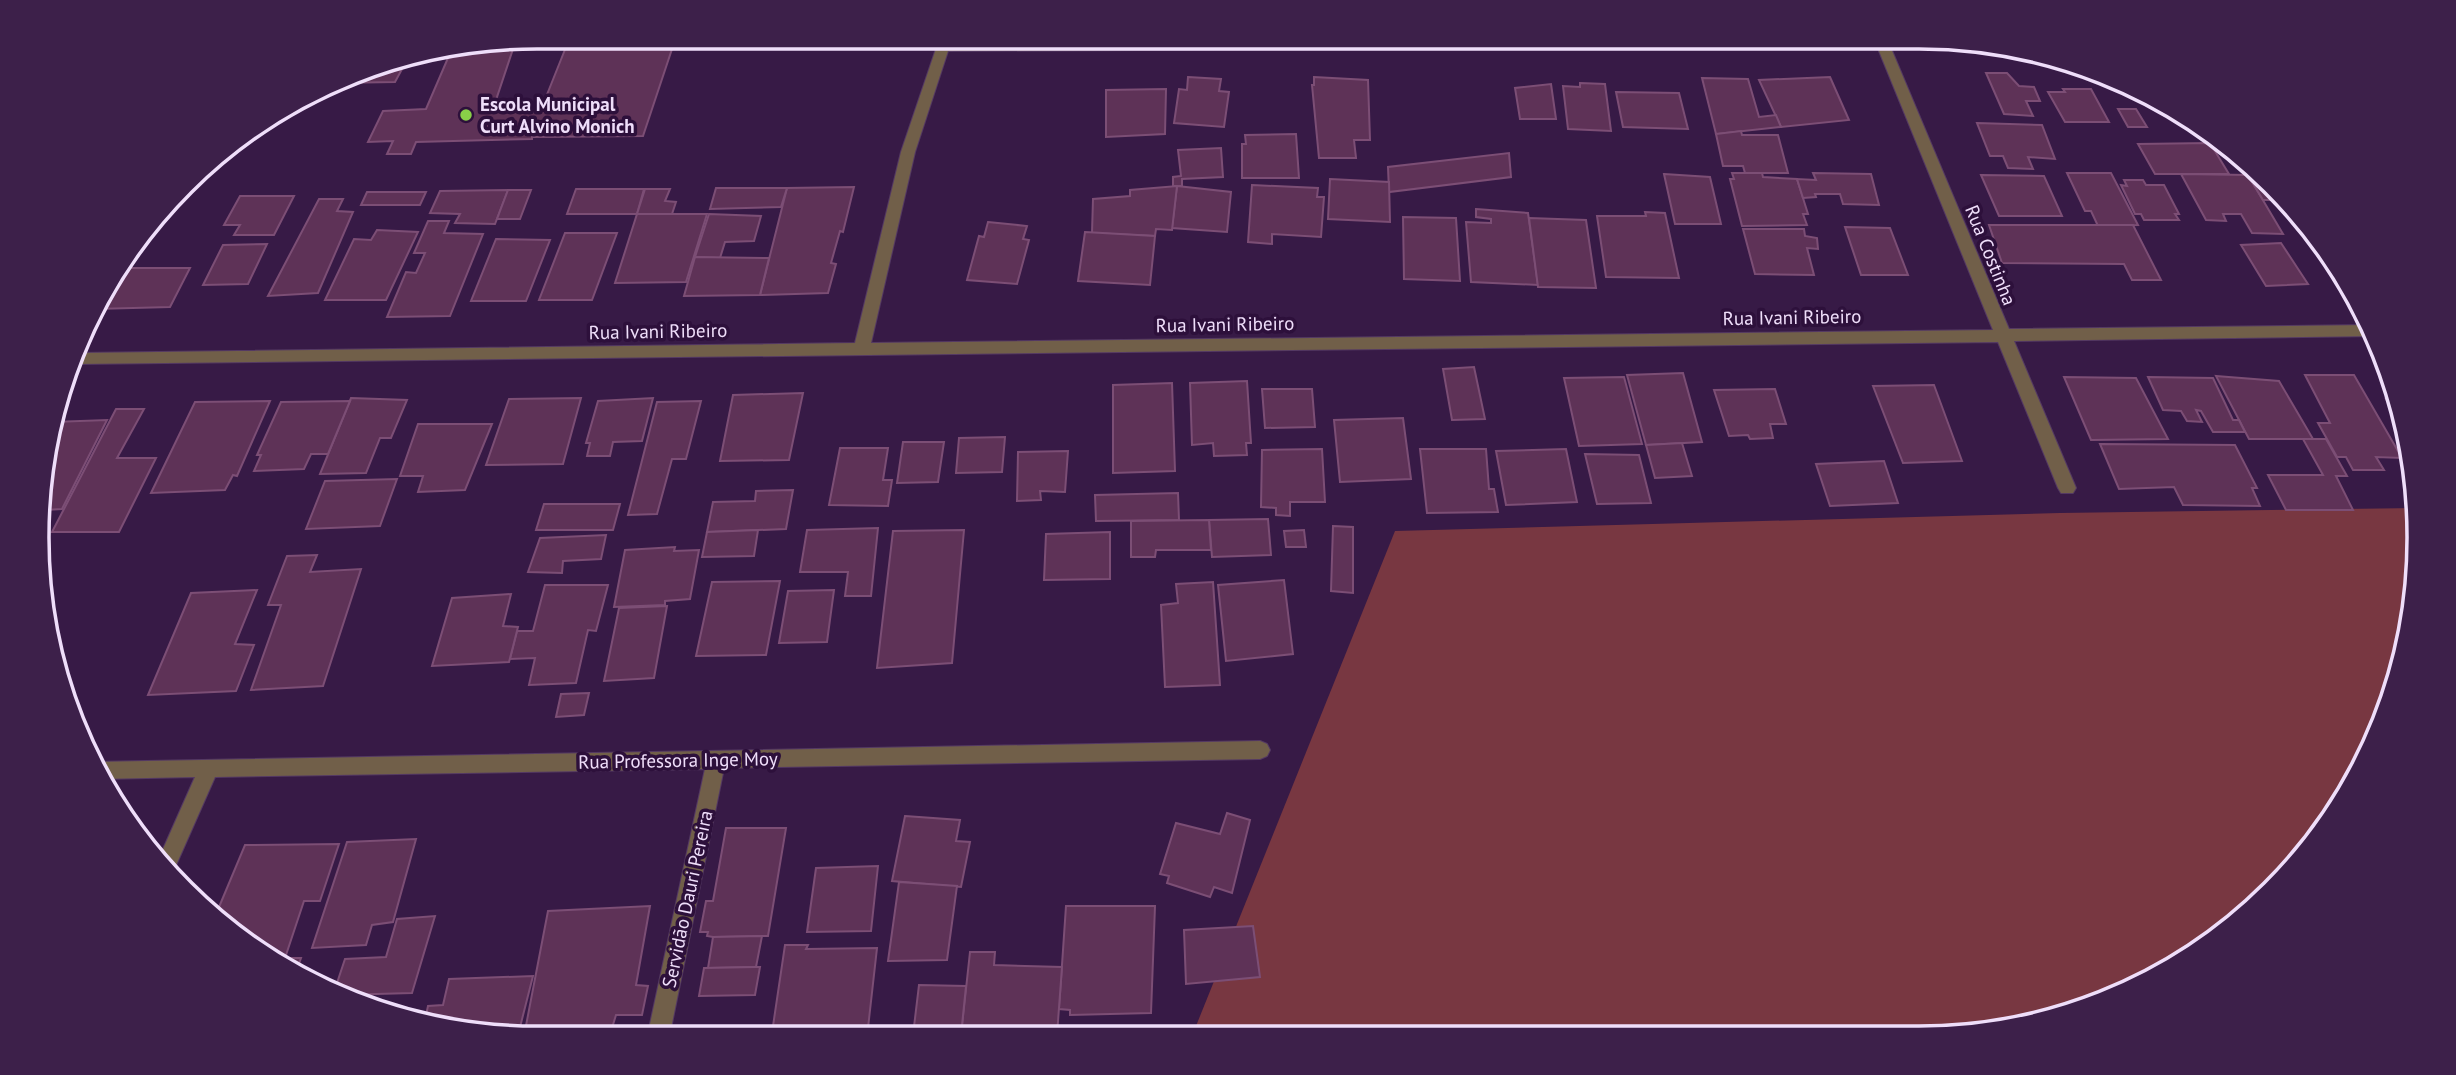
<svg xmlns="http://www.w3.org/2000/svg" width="2456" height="1075" font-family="'PT Sans',sans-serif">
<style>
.forest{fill:#783741}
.building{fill:#5e3257;stroke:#7c4e75;stroke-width:2;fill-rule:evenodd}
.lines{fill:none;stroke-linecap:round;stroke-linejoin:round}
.minor-casing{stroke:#543963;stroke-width:2}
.minor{fill:#715f49;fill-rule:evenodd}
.poi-dot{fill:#89cf48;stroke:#2d103b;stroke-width:2.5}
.labels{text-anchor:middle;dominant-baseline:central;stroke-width:7;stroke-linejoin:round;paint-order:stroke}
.poi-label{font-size:19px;font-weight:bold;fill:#efdefa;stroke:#2d103b;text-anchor:start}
.street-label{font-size:19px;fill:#efdefa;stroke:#2d103b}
.rim{fill:none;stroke:#efdefa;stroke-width:3.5}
</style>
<rect width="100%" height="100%" fill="#371a46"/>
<path class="forest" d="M2418,508L2415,603L2393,699L2316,842L2224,935L2110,1000L1984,1034L1192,1036L1395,531L2060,513Z"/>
<g class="building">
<path d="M538,37H676L643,136L532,137V139L416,142L411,154H387L393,141L368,142L383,111L426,109L451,51ZM568,42L540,112H492L515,43Z"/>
<path d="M408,58L395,82L334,83L376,63Z"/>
<path d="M1986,73H2007L2019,86L2034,87L2040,101H2026L2033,116L2004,114Z"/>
<path d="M1188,77L1221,79L1219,91L1229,92L1224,127L1174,123L1179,89L1187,90Z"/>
<path d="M1314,77L1368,80L1370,140H1354L1356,158H1319L1312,85H1314Z"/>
<path d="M1830,77L1849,120L1781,127L1759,80Z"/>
<path d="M1702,78L1748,79L1759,117L1776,115L1781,127L1716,134Z"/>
<path d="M1580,83L1605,84L1611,131L1568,129L1563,86L1580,87Z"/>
<path d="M1551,84L1556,119H1520L1515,88Z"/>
<path d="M1166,89L1165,134L1106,137V90Z"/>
<path d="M2063,89H2091L2109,122H2065L2048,92H2065Z"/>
<path d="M1616,92L1679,93L1688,129L1623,127Z"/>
<path d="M2118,109H2136L2147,127H2128Z"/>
<path d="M1977,123L2042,125L2055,159L2028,157L2033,169L2008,168L2003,156H1990Z"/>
<path d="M1741,131L1742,135H1778L1788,173H1745L1743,166H1723L1716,134Z"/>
<path d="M1296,134L1299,178H1242V144H1246L1245,135Z"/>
<path d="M2210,143L2229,174H2155L2138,144Z"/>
<path d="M1221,148L1223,177L1182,179V186H1173V177L1181,176L1178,150Z"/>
<path d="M1509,153L1511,177L1389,192L1388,167Z"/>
<path d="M1732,173H1762L1763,177L1797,179L1808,214H1803L1807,225L1742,226L1730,179H1734Z"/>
<path d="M1813,173L1871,174L1879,205L1843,204L1840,194H1815L1816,197L1803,198L1797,179L1816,180Z"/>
<path d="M2067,173H2111L2138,225L2098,226L2091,211H2085Z"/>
<path d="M1664,174L1710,177L1721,224H1675Z"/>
<path d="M2181,174L2248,175L2283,234L2252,233L2241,214H2223L2226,221L2206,220Z"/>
<path d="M2261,174L2285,200H2263L2248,175Z"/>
<path d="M1981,175L2044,176L2062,216H1999Z"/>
<path d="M1330,179L1389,182L1390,222L1328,219Z"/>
<path d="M2124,180H2143L2146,185H2164L2179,214H2175L2179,220H2144L2141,214H2135L2121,185L2127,186Z"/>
<path d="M1252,185L1318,188L1317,197H1324L1321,237L1272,234V244L1248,242Z"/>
<path d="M1177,186L1231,192L1227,232L1172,228Z"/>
<path d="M1177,186L1172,230L1156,229L1155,236L1092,233L1093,199L1130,196V190Z"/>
<path d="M854,187L843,232L840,231L831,263L836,264L828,293L760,295L787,188Z"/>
<path d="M716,188H787L781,207L710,209Z"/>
<path d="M576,189H644L637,214H567Z"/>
<path d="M645,189H670L665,201L676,202L672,214H637Z"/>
<path d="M508,190L495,224L455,223L460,214L430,213L440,191Z"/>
<path d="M508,190H531L520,219H497Z"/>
<path d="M367,192H426L420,205H361Z"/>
<path d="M240,196H294L274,235H234L240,225H224Z"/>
<path d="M319,199H343L337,211L353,212L318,293L268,296Z"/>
<path d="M1476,209L1528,213L1538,285L1471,282L1466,222L1491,223V219L1476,217Z"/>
<path d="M1645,212L1665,213L1679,278L1606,277L1597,216H1646Z"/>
<path d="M637,214H707L686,282L615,283Z"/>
<path d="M709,214L761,216L754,241L725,242L720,258L695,257Z"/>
<path d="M1403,217L1456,218L1460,281L1404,279Z"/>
<path d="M1529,218L1586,220L1596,288L1538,287Z"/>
<path d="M428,221H449L444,233L483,234L450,316L387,317L406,272L416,273L425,253H414Z"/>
<path d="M988,222L1027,226L1023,239L1029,240L1017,284L967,280L979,236L984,237Z"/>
<path d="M1989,225H2133L2161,280H2132L2124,264L2002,263Z"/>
<path d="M1845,227L1890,228L1908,275H1861Z"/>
<path d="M1743,229H1804L1805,236L1817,238L1818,249L1807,248L1814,275L1755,274Z"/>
<path d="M377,230L418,232L386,300H325L354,239L371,240Z"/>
<path d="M1085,232L1155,236L1150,285L1078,281Z"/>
<path d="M565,233H617L592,300H539Z"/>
<path d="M496,239L550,240L526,301H471Z"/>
<path d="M2281,243L2308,284L2266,286L2241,245Z"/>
<path d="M267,244L248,284L203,285L223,245Z"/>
<path d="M695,257L769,258L760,295L684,296Z"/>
<path d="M120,268H190L170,307L96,309L104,287Z"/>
<path d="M1474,367L1485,419L1452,420L1443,369Z"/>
<path d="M1683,373L1702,442L1646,445L1627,375Z"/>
<path d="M2305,375H2354L2402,458L2376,457L2384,470H2353L2346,457H2337L2318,423H2330Z"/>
<path d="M2216,376L2279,381L2313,439H2249Z"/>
<path d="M1624,377L1642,444L1579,446L1564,378Z"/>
<path d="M2064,377L2136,378L2168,439L2091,440Z"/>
<path d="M2148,377L2213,378L2233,420H2239L2245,432H2213L2201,411L2196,410L2202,422L2187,421L2181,411L2163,410Z"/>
<path d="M1247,381L1251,443H1246L1247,455L1214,456L1213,443L1192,445L1190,383Z"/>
<path d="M1172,383L1175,471L1113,473V385Z"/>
<path d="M1934,385L1962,461L1903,463L1873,386Z"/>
<path d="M1262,389H1312L1315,427L1265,428Z"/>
<path d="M1775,389L1786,424H1770L1773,438L1750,439L1748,435L1729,436L1714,390Z"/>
<path d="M803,393L789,460L720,461L733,395Z"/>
<path d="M351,398L407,400L391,438H380L366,473L320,474Z"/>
<path d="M581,398L563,464L486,465L509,399Z"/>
<path d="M653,398L642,441L613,442L610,456H587L590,443H586L598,401Z"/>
<path d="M2386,399L2399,400L2406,433Z"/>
<path d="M270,401L237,476L233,475L225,490L151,493L195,402Z"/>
<path d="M350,401L328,454H311L304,469L254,471L261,455H257L281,402Z"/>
<path d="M701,401L686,459H672L657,514L628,515L657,402Z"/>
<path d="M116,409H144L117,458H156L119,532H52Z"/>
<path d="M1403,418L1411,479L1340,482L1334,420Z"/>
<path d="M107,420L62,509L45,510L44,512L46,440L53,422Z"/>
<path d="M418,424H492L465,490L418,492L423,476H400Z"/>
<path d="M1005,437L1002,472L956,473L959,438Z"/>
<path d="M2303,439H2326L2347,476H2336L2353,510H2286L2268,475H2323Z"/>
<path d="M903,442H944L938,482L897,483Z"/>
<path d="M1682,443L1692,476L1655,478L1646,445Z"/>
<path d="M2100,444L2235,445L2257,488H2252L2260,506L2183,505L2174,487L2119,489Z"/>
<path d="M840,448H888L883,480H892L888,506L829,505Z"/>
<path d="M1322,449L1325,502H1290V516L1276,515V508L1261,507L1262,450Z"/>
<path d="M1420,449H1486L1489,489H1494L1498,512L1427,513Z"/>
<path d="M1566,449L1577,502L1506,505L1496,451Z"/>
<path d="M1068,451L1065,492L1040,491L1041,500L1017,501L1018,452Z"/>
<path d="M1585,454L1639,455L1651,503L1597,504Z"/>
<path d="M1884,461L1898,503L1830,506L1816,464Z"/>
<path d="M397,479L380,526L306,529L325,481Z"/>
<path d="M793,490L786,529L707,532L713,502L755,501L756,491Z"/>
<path d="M1178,493L1179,520L1096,521L1095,495Z"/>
<path d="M544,504H620L613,530H536Z"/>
<path d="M1268,519L1271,555L1212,557L1209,520Z"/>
<path d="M1209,520L1211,550H1156L1155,557H1131V521Z"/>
<path d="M1333,526L1353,527V593L1331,591Z"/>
<path d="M878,528L871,596H845L848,572H800L807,530Z"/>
<path d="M758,530L754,556L702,557L707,532Z"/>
<path d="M964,530L952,663L877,668L893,531Z"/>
<path d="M1304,530L1306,547H1286L1284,531Z"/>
<path d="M1110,532V579L1044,580L1046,534Z"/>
<path d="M606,535L601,559L563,561L562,573L528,572L540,538Z"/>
<path d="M675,547L674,551L699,550L690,599L665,601V605L614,607L625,550Z"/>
<path d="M317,555L310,572L361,569L323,686L251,690L281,605H268L287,556Z"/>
<path d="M1284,580L1293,654L1226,661L1218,585Z"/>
<path d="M780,581L766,655L696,656L712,582Z"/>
<path d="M1213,582L1220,685L1165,687L1161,605L1178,603L1176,584Z"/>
<path d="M545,585H608L596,631L588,630L576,683L529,685L535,658L510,659L517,631H533Z"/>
<path d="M257,590L235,644L254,645L236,691L148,695L191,593Z"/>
<path d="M834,590L827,642L779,643L788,591Z"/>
<path d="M511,594L503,626L518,627L509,662L432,666L452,598Z"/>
<path d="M667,606L654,678L604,681L619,608Z"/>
<path d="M589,693L584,715L556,717L561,694Z"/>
<path d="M1227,813L1250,820L1232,893L1214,887L1210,897L1167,883L1169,876L1160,874L1176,823L1220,834Z"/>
<path d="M905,816L960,820L956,841L970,842L961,887L892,881Z"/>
<path d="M726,828H786L768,936L713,937L707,936L708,932H700L706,901H713Z"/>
<path d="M416,839L393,922L372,925L366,945L312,948L347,842Z"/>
<path d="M339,844L320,901H304L285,958H301L295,975L214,919L245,845Z"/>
<path d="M878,866L871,931L807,932L816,868Z"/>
<path d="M899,882L957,886L947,960L888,961Z"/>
<path d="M650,906L636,985L648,986L642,1015H616L612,1028L640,1027L638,1038L524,1036L548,911Z"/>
<path d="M1066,906H1155L1151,1013L1070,1015V1010L1059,1009Z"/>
<path d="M435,916L412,993L339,995L334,992L345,959L386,957L397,919Z"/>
<path d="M1253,926L1260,977L1186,984L1184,930Z"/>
<path d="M762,936L756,967L708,968L713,937Z"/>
<path d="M785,945H808L806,949L877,948L868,1028L773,1026Z"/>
<path d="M970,952H995L994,965L1062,967L1057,1035H961Z"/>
<path d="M756,967H760L755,995L699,996L704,968Z"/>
<path d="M533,976L518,1035L425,1020L428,1006L443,1005L449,979Z"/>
<path d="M919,985L966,986L961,1035H913Z"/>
</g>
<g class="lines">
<g class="minor-casing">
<g id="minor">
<path d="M940,37H954L952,43L1873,37H1919L1949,42L1943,45L1890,46L2009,329L2371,325L2375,336L2014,341L2076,488L2073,493H2061L2058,488L1998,342L75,364L79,353L855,343L901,152ZM1877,46L1993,330L871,343L915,152L948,51Z"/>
<path d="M1260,741L1267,744L1270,750L1267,756L1260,759L724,768L669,1038H647L705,769L215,777L173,872L160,856L195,777L100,779L92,762Z"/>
</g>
</g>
<use href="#minor" class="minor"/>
</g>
<circle class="poi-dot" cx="466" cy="115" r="7"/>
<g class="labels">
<g class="poi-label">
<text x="480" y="104">Escola Municipal<tspan x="480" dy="22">Curt Alvino Monich</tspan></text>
</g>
<g class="street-label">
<text transform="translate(1991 255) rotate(68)">Rua Costinha</text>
<text transform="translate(1792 317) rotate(-1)">Rua Ivani Ribeiro</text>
<text transform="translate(1225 324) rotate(-1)">Rua Ivani Ribeiro</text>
<text transform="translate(658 331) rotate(-1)">Rua Ivani Ribeiro</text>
<text transform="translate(678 760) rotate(-1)">Rua Professora Inge Moy</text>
<text transform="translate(687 899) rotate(-78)">Servidão Dauri Pereira</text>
</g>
</g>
<path d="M0 0H2456V1075H0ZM537 49H1919A488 488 0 0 1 2407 537V538A488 488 0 0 1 1919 1026H537A488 488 0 0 1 49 538V537A488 488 0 0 1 537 49Z" fill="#3d204a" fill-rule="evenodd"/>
<path class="rim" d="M537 49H1919A488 488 0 0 1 2407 537V538A488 488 0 0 1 1919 1026H537A488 488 0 0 1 49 538V537A488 488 0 0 1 537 49Z"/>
</svg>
